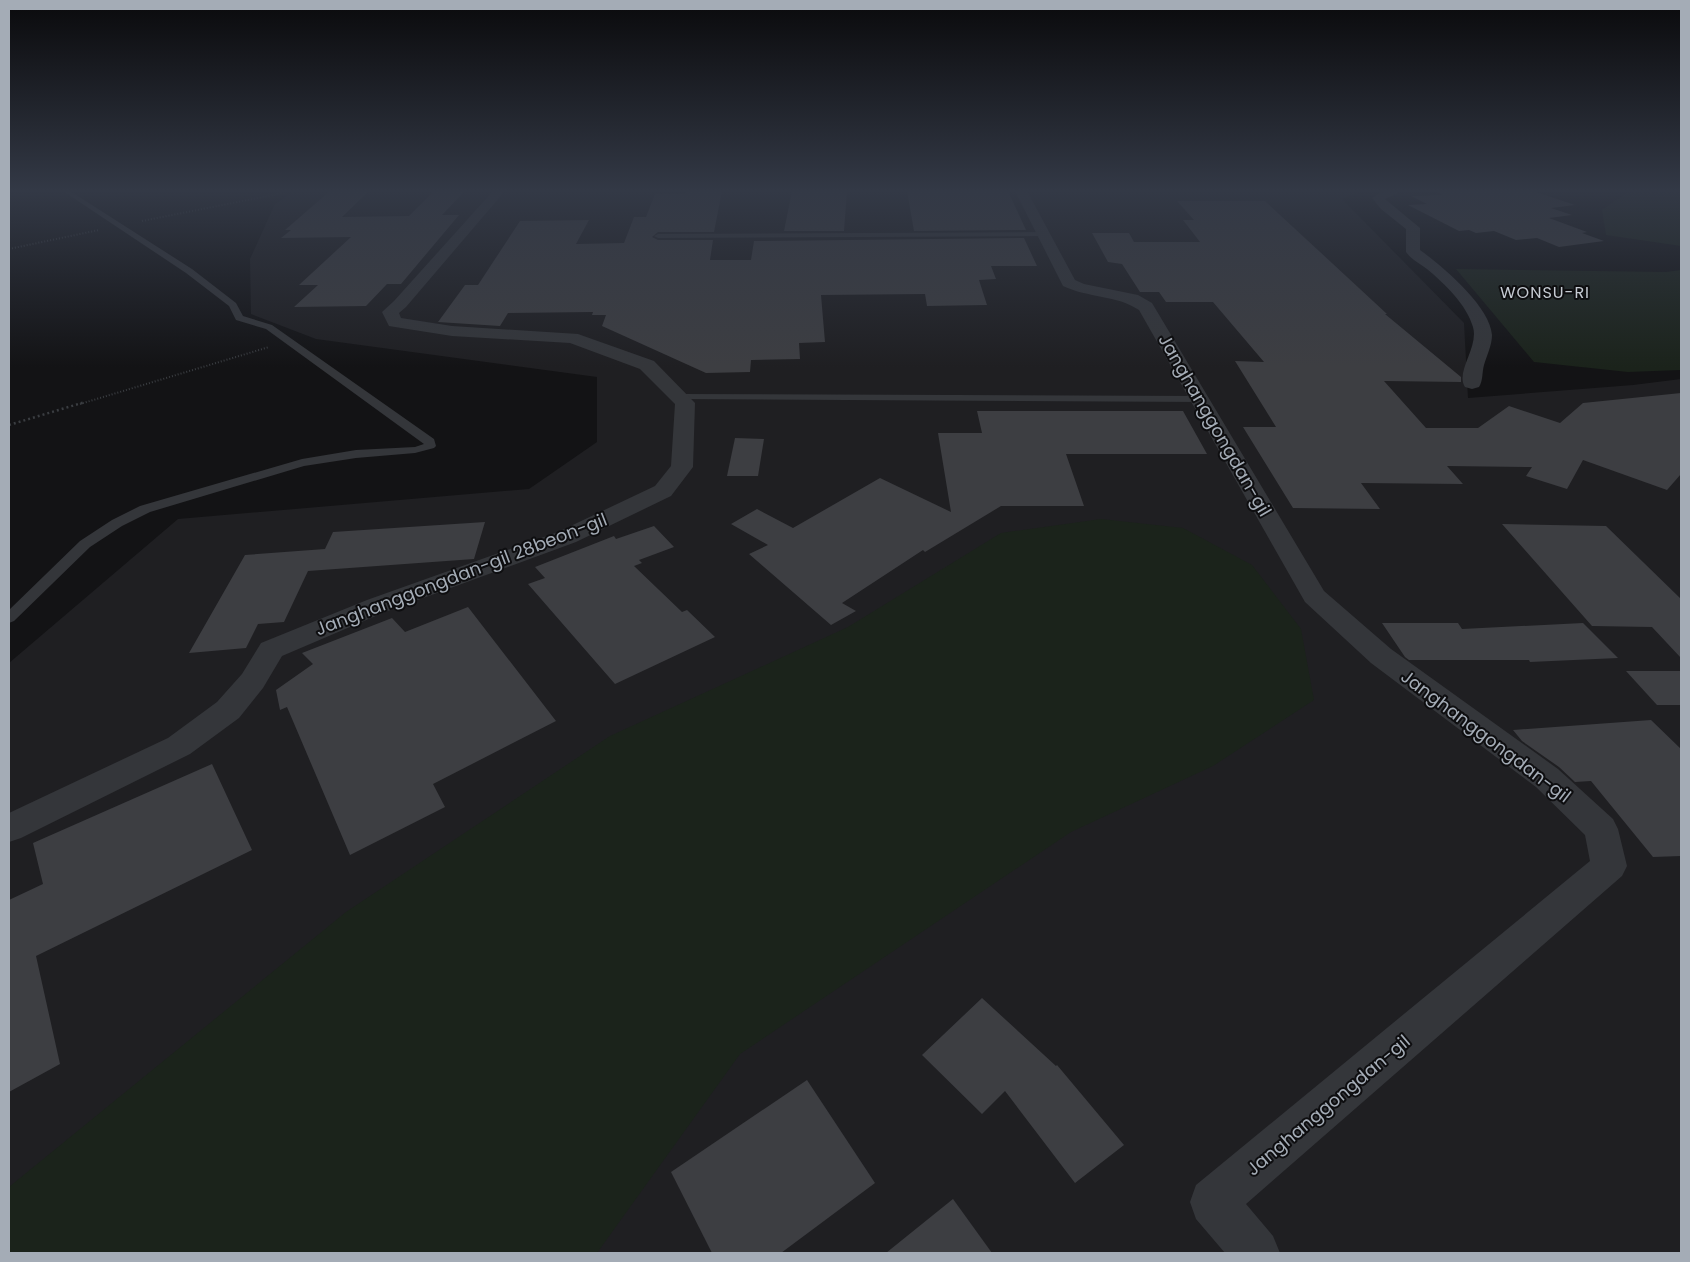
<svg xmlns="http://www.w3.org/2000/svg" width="1690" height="1262" font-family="Poppins,sans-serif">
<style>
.built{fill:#1f1f22}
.green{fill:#1b231b}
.building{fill:#3d3e42}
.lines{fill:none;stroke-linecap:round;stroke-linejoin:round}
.path-far1{stroke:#3a3d41;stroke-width:2;stroke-dasharray:1 2;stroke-linecap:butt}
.path{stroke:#3a3d41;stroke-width:2.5;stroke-dasharray:2 3;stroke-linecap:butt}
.service{fill:#34363a;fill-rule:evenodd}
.minor{fill:#34363a;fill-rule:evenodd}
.labels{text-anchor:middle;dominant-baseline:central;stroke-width:4;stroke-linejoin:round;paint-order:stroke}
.far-quarter-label{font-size:16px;letter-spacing:1px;fill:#c5cad2;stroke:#0e0e10}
.street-label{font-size:18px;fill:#a4acb6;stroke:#0e0e10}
</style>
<rect width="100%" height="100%" fill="#131315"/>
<path class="built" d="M294,191H1362L1342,199L1464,323L1468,398L1633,385L1681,379V1253H9V663L178,519L529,489L597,442V377L316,339L251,314L250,259L275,204Z"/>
<g class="green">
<path d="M1637,191H1681V246L1606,235L1602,210L1628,192Z"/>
<path d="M1456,269L1666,272L1681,270V370L1628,372L1534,362Z"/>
<path d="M1101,519L1183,528L1252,565L1301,629L1314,700L1213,766L1071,832L740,1054L597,1253H9V1187L346,912L610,736L848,627L1001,533Z"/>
</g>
<g class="building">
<path d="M330,191H369L342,217L409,216L434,191H465L442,215H459L401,284H387L366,306L294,307L318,285H299L351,237L281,238L291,230H285Z"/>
<path d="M686,191H722L714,232H658L652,237L658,240H713L710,260H751L754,241L1024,238L1037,266H991L996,279L979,280L987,305L927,306L925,294L821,295L825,342L799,343L800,359L751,360L750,372L706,373L602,326L606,315H592L593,312L508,313L500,326L438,322L465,285H478L520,221L589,220L576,244L624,243L634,217H646L655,194H685Z"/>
<path d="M792,191H847L844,231H784Z"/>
<path d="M907,191H1008L1026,230L914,231Z"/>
<path d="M1434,191H1533L1575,205L1551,208L1572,215L1549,218L1587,232L1582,233L1604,241L1559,247L1537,238L1516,240L1494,231L1476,233L1469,230L1459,231L1408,205L1427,204L1411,196L1443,195Z"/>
<path d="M1177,201H1265L1387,314H1385L1461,377V382L1384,381L1426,428H1478L1509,406L1560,423L1583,403L1681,393V474L1667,490L1583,460L1567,489L1526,476L1532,467L1447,466L1463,484L1361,483L1380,509L1293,508L1243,427H1276L1235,361L1264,362L1213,302H1166L1159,292H1140L1122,264L1108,262L1092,233H1129L1134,242H1200L1183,220H1194Z"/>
<path d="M977,411H1183L1207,454H1066L1084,506H1001L925,552L923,550L842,603L856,611L831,625L749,554L768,545L731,524L757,509L793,528L880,478L951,512L938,433H982Z"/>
<path d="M735,438L764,439L758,476H727Z"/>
<path d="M485,522L474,559L308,571L284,622L258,624L246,648L189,653L245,555L325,549L333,532Z"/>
<path d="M1502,524L1606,526L1681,599V658L1652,627L1592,626Z"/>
<path d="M654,526L674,547L639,560L642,563L634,566L682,612L687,610L715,637L615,684L528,584L545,578L535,567L614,536L616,539Z"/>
<path d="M468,607L556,721L433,784L445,807L350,855L287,707L280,710L276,690L313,664L302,653L392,618L405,632Z"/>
<path d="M1382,623H1458L1462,629L1583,623L1618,658L1530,662L1529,660H1409L1405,657Z"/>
<path d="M1626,671H1681V705H1657Z"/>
<path d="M1651,720L1681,749V856L1653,857L1591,781L1575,782L1559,767L1522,741L1513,730Z"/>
<path d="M212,764L252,850L36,956L60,1064L9,1092V900L43,884L33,843Z"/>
<path d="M982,998L1056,1066L1057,1065L1124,1145L1075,1183L1005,1091L982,1114L922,1055Z"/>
<path d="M807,1080L875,1183L781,1253H712L671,1172Z"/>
<path d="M953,1199L992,1253H886Z"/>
</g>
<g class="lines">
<g class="path-far1">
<path d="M142,221L293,191"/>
<path d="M9,249L99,230"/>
<path d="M80,404L269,347"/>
</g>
<path class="path" d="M9,425L85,402"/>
<g class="service">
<path d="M63,191H70L192,269L236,303L243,316L272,325L434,439L436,446L434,448L415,453L356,458L304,466L150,512L122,526L90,547L14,621L9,623V610L80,541L112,520L140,506L302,459L356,450L415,447L424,444L266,329L236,320L229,306L186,273Z"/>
<path d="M1044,232H1047V236L658,238L654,236L658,234Z"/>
<path d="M679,394L1201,396L1206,399L1201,402L675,399L674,397Z"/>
</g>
<g class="minor">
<path d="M493,191H505L406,307L399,313L401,318L452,326L578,334L654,361L695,403L693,467L671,496L576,542L385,612L282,656L263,688L239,718L190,754L21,838L9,842V813L168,738L217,702L242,674L261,643L367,600L558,532L655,486L671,466L675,404L640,369L570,343L452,336L395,327L389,326L382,312L394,301Z"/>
<path d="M1015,191H1027L1075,280L1084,284L1138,295L1152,303L1324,591L1391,649L1558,769L1613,819L1618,829L1627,866L1622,876L1246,1204L1273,1236L1280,1253H1225L1196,1219L1190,1202L1196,1185L1590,861L1585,835L1536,787L1371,663L1305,602L1139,310C1117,295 1088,298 1063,286Z"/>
<path d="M1383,191H1398L1396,194L1385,199L1420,228V250C1442,266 1490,306 1492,335C1492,345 1487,355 1484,365C1482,372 1483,381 1479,387L1472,389L1465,387C1455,372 1479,347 1473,327C1467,305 1444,283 1427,269C1420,264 1411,259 1406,252V229L1381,209L1372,198Z"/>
</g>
</g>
<linearGradient id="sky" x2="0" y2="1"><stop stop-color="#0a0a0c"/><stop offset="0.52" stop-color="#333946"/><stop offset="1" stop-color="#333946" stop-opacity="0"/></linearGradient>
<rect width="1690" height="367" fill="url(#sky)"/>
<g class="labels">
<g class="far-quarter-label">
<text x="1545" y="292">WONSU-RI</text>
</g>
<g class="street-label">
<text transform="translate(1215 425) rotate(60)">Janghanggongdan-gil</text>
<text transform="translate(461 574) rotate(-21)">Janghanggongdan-gil 28beon-gil</text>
<text transform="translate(1486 736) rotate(37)">Janghanggongdan-gil</text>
<text transform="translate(1328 1105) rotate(-40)">Janghanggongdan-gil</text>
</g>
</g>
<rect width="1690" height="1262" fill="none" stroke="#a4acb6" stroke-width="20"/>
</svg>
